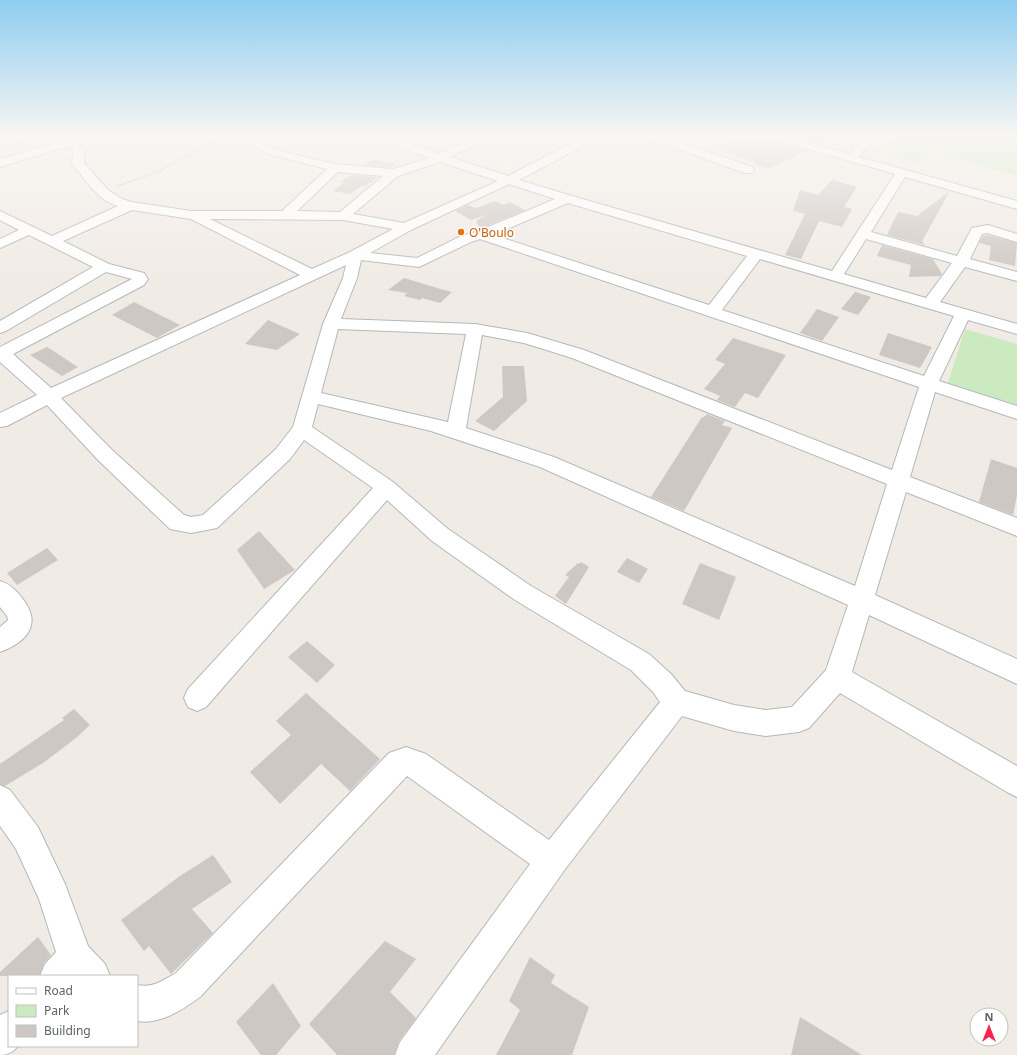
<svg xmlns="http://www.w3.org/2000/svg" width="1017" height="1055" font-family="'Noto Sans',sans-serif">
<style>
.green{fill:#cceac0}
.building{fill:#cec8c4}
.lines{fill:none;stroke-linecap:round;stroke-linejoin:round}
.minor-casing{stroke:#b3b8bb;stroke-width:2}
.path{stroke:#a3dda2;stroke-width:1.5;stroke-dasharray:2.5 1;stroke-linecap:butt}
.minor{fill:#fff;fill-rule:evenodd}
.food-dot{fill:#e8710a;stroke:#fff;stroke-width:1.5}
.labels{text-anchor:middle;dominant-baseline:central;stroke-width:3;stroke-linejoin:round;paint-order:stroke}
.far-food-label{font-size:12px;fill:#c56008;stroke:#fff;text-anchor:start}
</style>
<rect width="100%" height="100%" fill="#f1ebe5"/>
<g class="green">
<path d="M897,135H1017V176L931,152L918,165L872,150Z"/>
<path d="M965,329L1017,344V411L946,389Z"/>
</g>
<g class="building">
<path d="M735,135H746L807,150L789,160L786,159L770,169L754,164L757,163L716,149Z"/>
<path d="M797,135H838L820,144L794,137Z"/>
<path d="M373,159L396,164L391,167L364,165Z"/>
<path d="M351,175L378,177L364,187L361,186L351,194L333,191L344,183L340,182Z"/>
<path d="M832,180L857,187L844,207L852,209L842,227L819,221L801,259L785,255L805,214L793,211L800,190L818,195Z"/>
<path d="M950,191L922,241L925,245L887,235L898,212L917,216Z"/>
<path d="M495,201L504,205L510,202L525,210L480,229L476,221L487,215L471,220L455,211L468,205L476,208Z"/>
<path d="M987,235L1017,243L1015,266L989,260L991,246L979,243L983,236Z"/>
<path d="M882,245L933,259L942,274L941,276L909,277L911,265L877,256Z"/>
<path d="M404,278L444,290L452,292L440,303L422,298L420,300L404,296L407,293L388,290Z"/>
<path d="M855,292L871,297L858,315L841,309Z"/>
<path d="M134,302L180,325L157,338L112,315Z"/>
<path d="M817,309L839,317L822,341L800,333Z"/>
<path d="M268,320L300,334L277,350L245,344Z"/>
<path d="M888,333L932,347L920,368L879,355Z"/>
<path d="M733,338L786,355L758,398L745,393L735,407L717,400L720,396L704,389L725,364L715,360Z"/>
<path d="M47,347L78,367L62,376L30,355Z"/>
<path d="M502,366H524L527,401L494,431L475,421L503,397Z"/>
<path d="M707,414L725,421L722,425L732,428L684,511L651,497L702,417L703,418Z"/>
<path d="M991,459L1017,468V495L1013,515L979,502Z"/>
<path d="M259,531L295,570L264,589L237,550Z"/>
<path d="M47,548L58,560L17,585L7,573Z"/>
<path d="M627,558L648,569L639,583L617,572Z"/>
<path d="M581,562L589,567L566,604L555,596L569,577L565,575L578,563L579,564Z"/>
<path d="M700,563L736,577L719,620L682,604Z"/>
<path d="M307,641L335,665L317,683L288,657Z"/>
<path d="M306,693L380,759L350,791L321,764L280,804L250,772L291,735L276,721Z"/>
<path d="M74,709L90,725L76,738L43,763L5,786L0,784V764L64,720L62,718Z"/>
<path d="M213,855L232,882L192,909L213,933L171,974L149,946L144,951L121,920L180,876Z"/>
<path d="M38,937L51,955L44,963L39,976H0V972Z"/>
<path d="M385,941L416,959L390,992L416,1018L399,1041L394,1055H337L309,1024Z"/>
<path d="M530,957L555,975L551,983L589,1007L572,1055H496L520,1010L509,1001Z"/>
<path d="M273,983L301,1026L276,1055H261L236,1022Z"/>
<path d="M800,1017L862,1055H791Z"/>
</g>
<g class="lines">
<g class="minor-casing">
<g id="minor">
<path d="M12,135H32L31,137L0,144V138Z"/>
<path d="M48,135H63L71,138L81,135H98L97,137L78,143L85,149L84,163L108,190L122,199L132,202L191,211H282L327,169L268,154L236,135H249L276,150L335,164L393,169L429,158L372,137L371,135H387L439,154L479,135H493L492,137L450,157L508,176L587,135H601L600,137L519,180L572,196L832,271L895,174L766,137L765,135H782L849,154L867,135H878L859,157L1017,201V209L905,177L871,232L957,256L972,228L988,225L1017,234V242L987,233L982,234L970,259L1017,272V281L965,267L940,302L1017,324V334L968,320L939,381L1017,406V419L935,392L910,477L1017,518V536L906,492L875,595L1017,659V684L869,615L852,672L1017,766V797L1007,792L840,693L809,728L799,732L766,736L734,731L682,716L563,872L435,1055H395L400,1042L530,864L407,776L200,997C182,1010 160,1025 137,1021V985C153,988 162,981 176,973L389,753L406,747L426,754L549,840L660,702L653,692L631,670L515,600L432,541L387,500L206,707L197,711L188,707L184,698L188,689L373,488L304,440L290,459L217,528L191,533L170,529L98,460L47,405L7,426L0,427V413L37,395L0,362V347L132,279L106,272L6,331L0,333V321L93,267L29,235L0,248V239L19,230L0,220V211L52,236L118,206C99,201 86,181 74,166L72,164L73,150L68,146L0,167V159L59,142L49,137ZM440,162L498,181L404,223L353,214L398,176ZM338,172L383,176L340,212L297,211ZM509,184L555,199L476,232L461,236L417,258L370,253L411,230ZM568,203L747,256L709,305L493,235ZM132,210L191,219L300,275L51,388L13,354L144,285L148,279L144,273L109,264L63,241ZM210,219L343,220L393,229L350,252L312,269ZM480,239L919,387L892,470L584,350L527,333L475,324L341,319L357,278L361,260L419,267L471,242ZM866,239L952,263L926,298L844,274ZM760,259L954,316L924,376L722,310ZM346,265L343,278L323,324L293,427L276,449L203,515L191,517L184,515L112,450L61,398ZM338,329L466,334L448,422L321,393ZM482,335L524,343L572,358L887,484L855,586L554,457L466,428ZM318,404L431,431L540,467L848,605L826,670L792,707L766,710L734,705L685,691L671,674L649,654L531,586L448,529L393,482L312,427Z"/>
<path d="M644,135H660L752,167L754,170L752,173H744L645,137Z"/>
<path d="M0,581C10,584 16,590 22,598C43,624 27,642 0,652V627L8,620L7,616L0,607Z"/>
<path d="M0,785L10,790L38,827L65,884L88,946L105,964L110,976H40L45,964L56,952L39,899L16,849L0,826Z"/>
<path d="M9,1011V1046H18C13,1052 8,1055 0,1055V1015Z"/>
</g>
</g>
<path class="path" d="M117,186L160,171L227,135"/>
<use href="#minor" class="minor"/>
</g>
<linearGradient id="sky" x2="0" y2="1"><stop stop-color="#8ecdf1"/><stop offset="0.48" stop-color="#f9f6f3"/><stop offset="1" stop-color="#f9f6f3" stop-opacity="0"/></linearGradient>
<rect width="1017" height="283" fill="url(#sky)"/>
<circle class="food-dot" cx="461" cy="232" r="4"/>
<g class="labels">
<g class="far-food-label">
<text x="469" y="232">O'Boulo</text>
</g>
</g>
<rect x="8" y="975" width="130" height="72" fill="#ffffff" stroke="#bec1c2"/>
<rect x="16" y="988" width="20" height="6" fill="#ffffff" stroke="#bec1c2"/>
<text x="44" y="995" font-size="12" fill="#5d6467">Road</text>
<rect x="16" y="1005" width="20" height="12" fill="#cceac0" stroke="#bec1c2"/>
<text x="44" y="1015" font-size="12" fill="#5d6467">Park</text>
<rect x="16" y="1025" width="20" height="12" fill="#cec8c4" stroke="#bec1c2"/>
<text x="44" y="1035" font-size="12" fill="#5d6467">Building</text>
<g transform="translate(989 1027)"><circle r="19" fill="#ffffff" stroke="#bec1c2"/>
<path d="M0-3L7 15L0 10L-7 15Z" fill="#f82450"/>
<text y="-6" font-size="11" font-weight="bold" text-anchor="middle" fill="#5d6467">N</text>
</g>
</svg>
